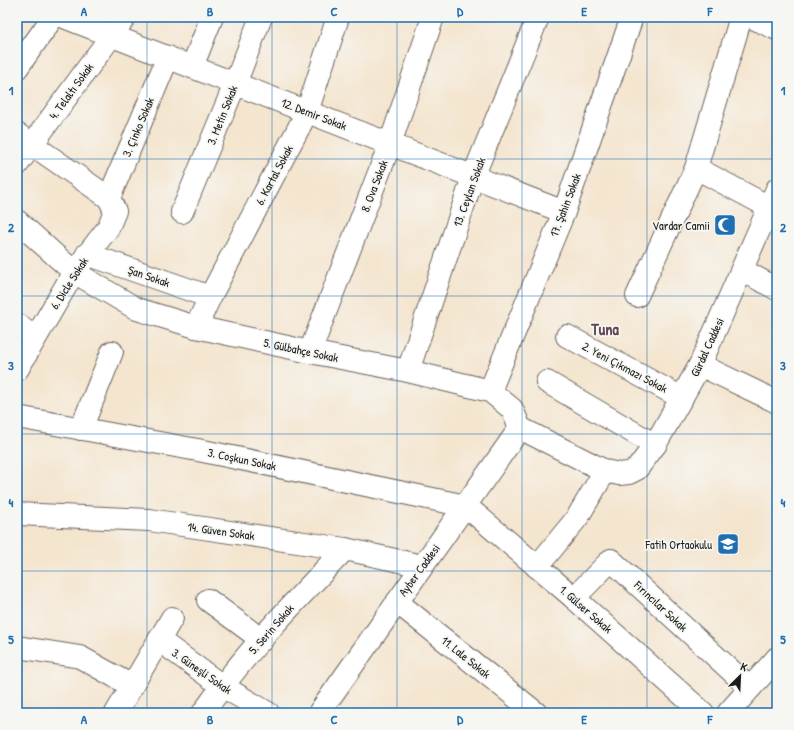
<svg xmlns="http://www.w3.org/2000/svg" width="794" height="730" font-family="'Patrick Hand',sans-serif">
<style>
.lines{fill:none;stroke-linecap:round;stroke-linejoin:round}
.minor-casing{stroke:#68625b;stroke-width:24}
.major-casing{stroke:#68625b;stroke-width:24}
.minor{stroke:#fff;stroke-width:22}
.major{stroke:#fff;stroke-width:22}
.grid{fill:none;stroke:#1f6fb2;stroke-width:1;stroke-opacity:0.55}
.labels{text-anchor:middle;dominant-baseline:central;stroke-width:3.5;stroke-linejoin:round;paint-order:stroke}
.street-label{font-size:12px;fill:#1c1c1c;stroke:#f6f6f2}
.poi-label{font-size:12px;fill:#1c1c1c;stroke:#f6f6f2;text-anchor:end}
.district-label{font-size:16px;font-weight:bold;fill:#634852;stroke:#f6f6f2}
.neatline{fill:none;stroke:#1f6fb2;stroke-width:1.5}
.grid-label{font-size:13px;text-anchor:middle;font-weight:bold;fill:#1f6fb2}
</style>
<rect width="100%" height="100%" fill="#f6f6f2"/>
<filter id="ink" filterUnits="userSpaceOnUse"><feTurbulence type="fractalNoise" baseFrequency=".025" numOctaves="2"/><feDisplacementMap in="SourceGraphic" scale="8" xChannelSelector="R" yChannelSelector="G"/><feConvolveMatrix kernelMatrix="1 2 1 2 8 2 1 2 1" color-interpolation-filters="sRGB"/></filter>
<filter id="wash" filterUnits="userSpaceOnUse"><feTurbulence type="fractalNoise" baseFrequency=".012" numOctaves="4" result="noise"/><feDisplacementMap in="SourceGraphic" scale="16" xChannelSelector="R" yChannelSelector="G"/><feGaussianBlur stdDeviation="0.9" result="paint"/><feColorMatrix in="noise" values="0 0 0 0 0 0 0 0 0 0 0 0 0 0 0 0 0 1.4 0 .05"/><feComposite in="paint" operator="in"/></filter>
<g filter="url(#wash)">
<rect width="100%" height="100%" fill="#f4e5cf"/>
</g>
<g filter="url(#ink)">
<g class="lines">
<g class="minor-casing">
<g id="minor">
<path d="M64,17L564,212"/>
<path d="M751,17L777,29"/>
<path d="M192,67L212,17"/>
<path d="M17,68L53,17"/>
<path d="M17,134L109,198"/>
<path d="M17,165L125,17"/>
<path d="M696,168L769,207"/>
<path d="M109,198L168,57"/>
<path d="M182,212L235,84L261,17"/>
<path d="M17,221L74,272L137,309L196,327L310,352L408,371L490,391L512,409L520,428"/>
<path d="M87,254L210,297"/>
<path d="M742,270L777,289"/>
<path d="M637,296L696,168L741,17"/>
<path d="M17,324L34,338"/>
<path d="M196,327L210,297L307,112L338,17"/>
<path d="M567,336L682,398"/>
<path d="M310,352L390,144L433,17"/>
<path d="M700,365L777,402"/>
<path d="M17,370L74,272L108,228L115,211L109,198"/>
<path d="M408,371L473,177L538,17"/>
<path d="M547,382L655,445"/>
<path d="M490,391L564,212L632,17"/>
<path d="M17,417L203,451L466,506L574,598L703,713"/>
<path d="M81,429L112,352"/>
<path d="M17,514L149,520L345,549L422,566"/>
<path d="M537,567L577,518L605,471"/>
<path d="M574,598L611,560L750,688"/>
<path d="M208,600L262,640"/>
<path d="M397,602L536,713"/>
<path d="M159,640L222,686L268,713"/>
<path d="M17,647L80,657L132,686"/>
<path d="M116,713L172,618"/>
<path d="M203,713C244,654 295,601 345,549"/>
<path d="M728,713L777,658"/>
</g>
</g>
<g class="major-casing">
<path id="major" d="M319,713L520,428L605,471L619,474L629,473L637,469L655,445L700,365L777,189"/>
</g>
<use href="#minor" class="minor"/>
<use href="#major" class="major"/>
</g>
</g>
<path class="grid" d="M147,17V713M272,17V713M397,17V713M522,17V713M647,17V713M17,159H777M17,296H777M17,434H777M17,571H777"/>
<defs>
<g id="mosque-square" transform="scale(1.15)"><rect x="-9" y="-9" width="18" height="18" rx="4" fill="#1f6fb2" stroke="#f6f6f2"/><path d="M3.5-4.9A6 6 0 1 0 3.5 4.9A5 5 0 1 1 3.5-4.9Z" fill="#fff"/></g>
<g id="school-square" transform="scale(1.15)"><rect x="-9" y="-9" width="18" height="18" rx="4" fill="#1f6fb2" stroke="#f6f6f2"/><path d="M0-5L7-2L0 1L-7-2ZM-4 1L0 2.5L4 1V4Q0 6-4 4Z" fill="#fff"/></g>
</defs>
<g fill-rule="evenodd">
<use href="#mosque-square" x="725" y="225"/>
<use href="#school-square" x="728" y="544"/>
</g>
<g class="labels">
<g class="street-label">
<text transform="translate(71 91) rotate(-54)">4. Telaltı Sokak</text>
<text transform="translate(314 114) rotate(21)">12. Demir Sokak</text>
<text transform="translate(222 115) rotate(-68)">3. Metin Sokak</text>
<text transform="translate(138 127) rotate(-67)">3. Çinko Sokak</text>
<text transform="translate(274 175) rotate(-62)">6. Kartal Sokak</text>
<text transform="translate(374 186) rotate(-69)">8. Ova Sokak</text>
<text transform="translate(469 192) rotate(-70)">13. Ceylan Sokak</text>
<text transform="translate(565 205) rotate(-69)">17. Şahin Sokak</text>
<text transform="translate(149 276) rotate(19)">Şan Sokak</text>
<text transform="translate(69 283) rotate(-57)">6. Dicle Sokak</text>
<text transform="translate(707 347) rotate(-65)">Gürdal Caddesi</text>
<text transform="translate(301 350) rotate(12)">5. Gülbahçe Sokak</text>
<text transform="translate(625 367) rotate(28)">2. Yeni Çıkmazı Sokak</text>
<text transform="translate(242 459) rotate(12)">3. Coşkun Sokak</text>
<text transform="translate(221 531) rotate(8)">14. Güven Sokak</text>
<text transform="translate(419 570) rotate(-54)">Ayber Caddesi</text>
<text transform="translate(661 606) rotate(43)">Fırıncılar Sokak</text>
<text transform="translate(586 609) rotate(41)">1. Gülser Sokak</text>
<text transform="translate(271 629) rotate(-49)">5. Serin Sokak</text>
<text transform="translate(466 657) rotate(39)">11. Lale Sokak</text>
<text transform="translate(202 671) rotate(35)">3. Güneşli Sokak</text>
</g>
<g class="poi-label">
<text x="710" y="225">Vardar Camii</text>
<text x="712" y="544">Fatih Ortaokulu</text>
</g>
<g class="district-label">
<text x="605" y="329">Tuna</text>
</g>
</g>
<rect width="794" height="730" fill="none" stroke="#f6f6f2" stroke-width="44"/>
<g transform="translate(740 676) rotate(24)" stroke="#f6f6f2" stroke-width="3" paint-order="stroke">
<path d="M0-3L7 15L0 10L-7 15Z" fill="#1c1c1c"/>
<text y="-6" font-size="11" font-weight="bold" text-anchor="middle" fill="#1c1c1c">K</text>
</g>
<rect x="22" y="22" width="750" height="686" class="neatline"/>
<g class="grid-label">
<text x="84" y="16">A</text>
<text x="210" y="16">B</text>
<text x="334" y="16">C</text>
<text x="460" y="16">D</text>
<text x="584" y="16">E</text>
<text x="710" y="16">F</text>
<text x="11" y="95">1</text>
<text x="783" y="95">1</text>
<text x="11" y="232">2</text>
<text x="783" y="232">2</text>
<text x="11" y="370">3</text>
<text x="783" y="370">3</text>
<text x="11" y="507">4</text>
<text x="783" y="507">4</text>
<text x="11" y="644">5</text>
<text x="783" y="644">5</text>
<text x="84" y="724">A</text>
<text x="210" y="724">B</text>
<text x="334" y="724">C</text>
<text x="460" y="724">D</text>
<text x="584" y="724">E</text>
<text x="710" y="724">F</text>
</g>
</svg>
